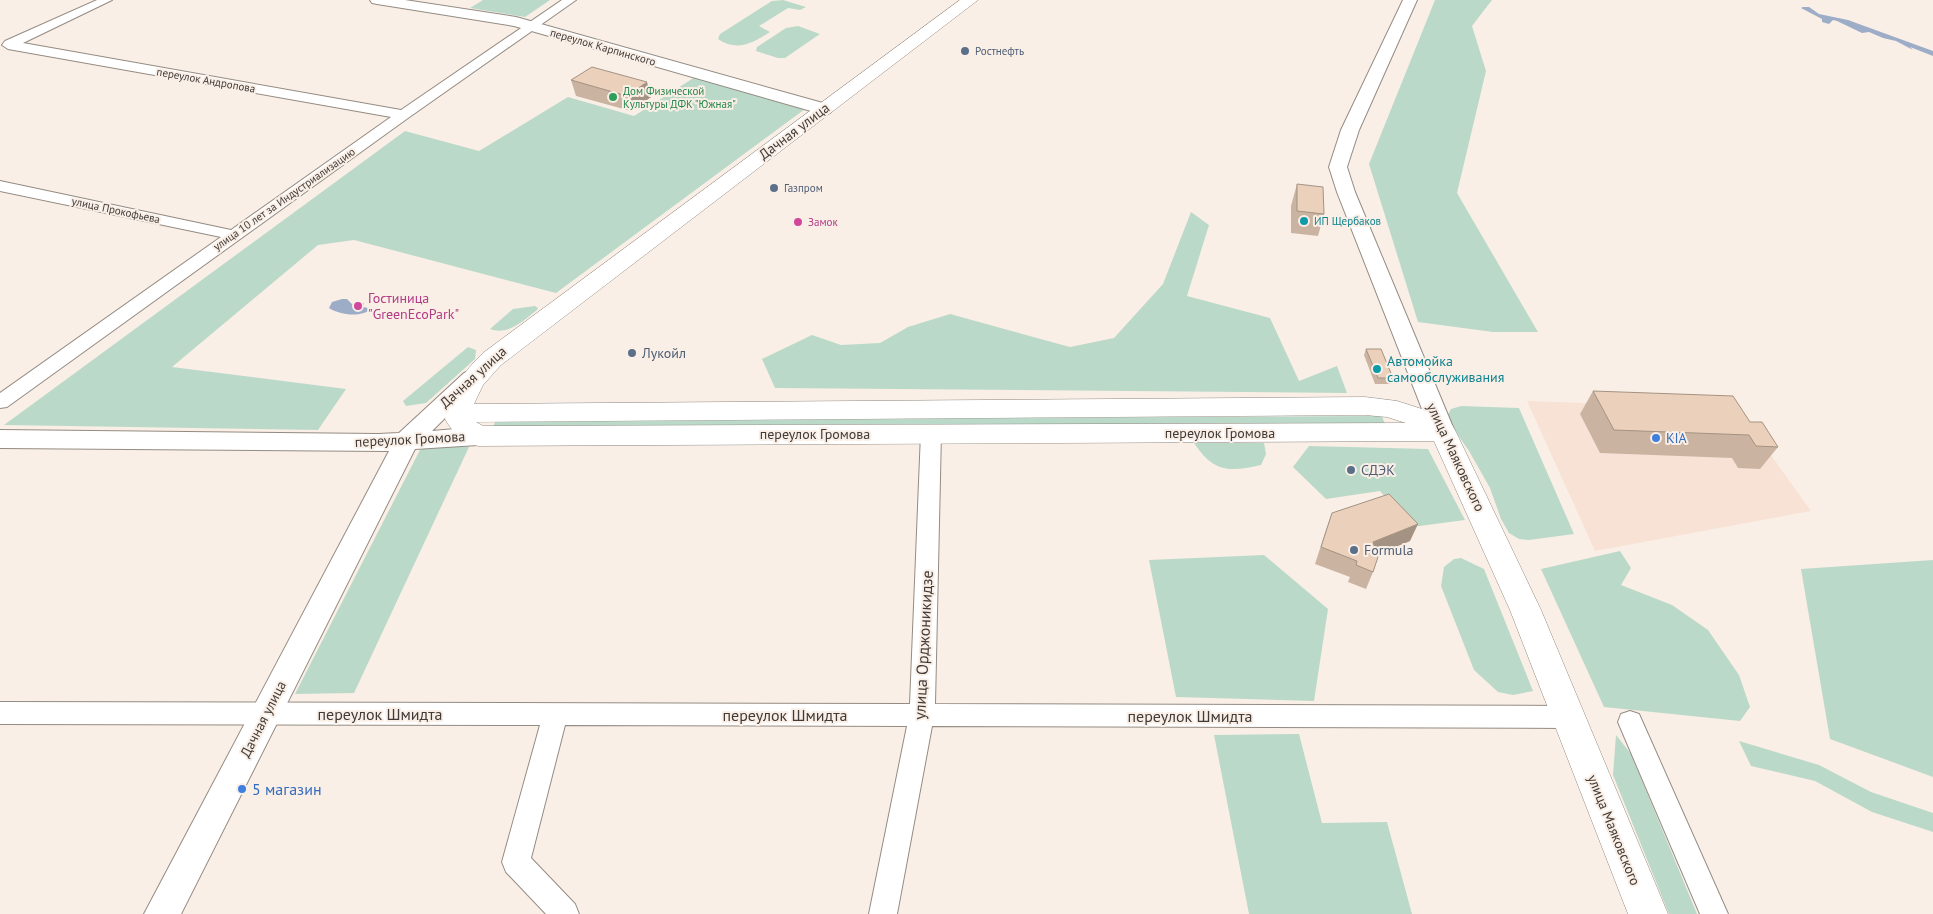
<svg xmlns="http://www.w3.org/2000/svg" width="1933" height="914" font-family="'PT Sans',sans-serif">
<style>
.commercial{fill:#f8e2d5}
.green{fill:#bbd9c9}
.water{fill:#9eadc7}
.lines{fill:none;stroke-linecap:round;stroke-linejoin:round}
.minor-casing{stroke:#948b82;stroke-width:2}
.tertiary-casing{stroke:#948b82;stroke-width:2}
.primary-casing{stroke:#948b82;stroke-width:1}
.minor{fill:#fff;fill-rule:evenodd}
.tertiary{fill:#fff;fill-rule:evenodd}
.primary{fill:#fff;fill-rule:evenodd}
.wall{fill:#cab4a1}
.shaded-wall{fill:#a49283}
.building{fill:#ebd1bb;stroke:#a49283}
.service-dot{fill:#5c6f8a;stroke:#faefe6;stroke-width:2}
.leisure-dot{fill:#2e9e5b;stroke:#faefe6;stroke-width:2}
.culture-dot{fill:#0f9aa8;stroke:#faefe6;stroke-width:2}
.hotel-dot{fill:#d1479c;stroke:#faefe6;stroke-width:2}
.shop-dot{fill:#3f7fe0;stroke:#faefe6;stroke-width:2}
.labels{text-anchor:middle;dominant-baseline:central;stroke-width:4;stroke-linejoin:round;paint-order:stroke}
.far-street-label{font-size:11px;fill:#403b38;stroke:#faefe6}
.far-service-label{font-size:11px;fill:#4e5e75;stroke:#faefe6;text-anchor:start}
.far-leisure-label{font-size:11px;fill:#27864d;stroke:#faefe6;text-anchor:start}
.far-culture-label{font-size:11px;fill:#0d838f;stroke:#faefe6;text-anchor:start}
.far-hotel-label{font-size:11px;fill:#b23c85;stroke:#faefe6;text-anchor:start}
.street-label{font-size:14px;fill:#403b38;stroke:#faefe6}
.hotel-label{font-size:14px;fill:#b23c85;stroke:#faefe6;text-anchor:start}
.service-label{font-size:14px;fill:#4e5e75;stroke:#faefe6;text-anchor:start}
.culture-label{font-size:14px;fill:#0d838f;stroke:#faefe6;text-anchor:start}
.shop-label{font-size:14px;fill:#366cbe;stroke:#faefe6;text-anchor:start}
.near-street-label{font-size:16px;fill:#403b38;stroke:#faefe6}
.near-shop-label{font-size:16px;fill:#366cbe;stroke:#faefe6;text-anchor:start}
</style>
<rect width="100%" height="100%" fill="#faefe6"/>
<path class="commercial" d="M1527,401L1737,408L1811,511L1595,551Z"/>
<g class="green">
<path d="M483,0H550L525,17L470,8Z"/>
<path d="M783,0L806,7L800,10L788,8L759,26L770,32C753,43 737,52 718,39L720,34L772,1Z"/>
<path d="M1435,0H1492L1472,26L1486,71L1457,193L1538,332H1493L1418,322L1369,164Z"/>
<path d="M798,26L820,34L785,58H778L756,51L757,47L786,28Z"/>
<path d="M695,77L805,109L556,293L354,240L318,245L172,367L346,389L318,430L4,425L405,131L479,151L568,97L634,116Z"/>
<path d="M1191,212L1209,225L1187,296L1270,318L1299,381L1337,366L1347,393L775,388L762,359L812,335L841,345L880,343L908,327L950,314L1070,347L1114,338L1163,284Z"/>
<path d="M535,306L538,308L537,310C524,320 508,336 490,329L513,309Z"/>
<path d="M468,347L476,350L475,359L426,403L406,406L403,401Z"/>
<path d="M1461,406L1519,408L1574,534L1529,540L1519,539L1509,533L1501,519L1490,488L1469,451L1446,418L1451,409Z"/>
<path d="M1382,416L1386,427L491,431L496,420Z"/>
<path d="M1194,443H1264L1266,454L1261,465C1229,472 1214,473 1194,443Z"/>
<path d="M422,446L469,447L354,693L295,694Z"/>
<path d="M1309,446L1428,449L1465,520L1412,527L1380,491L1326,499L1293,467Z"/>
<path d="M1620,551L1631,568L1621,585L1672,605L1708,630L1739,675L1750,707L1740,721L1604,707L1541,569Z"/>
<path d="M1264,555L1328,609L1314,701L1176,697L1149,560Z"/>
<path d="M1461,558L1484,569L1533,691L1513,695L1498,692L1474,670L1441,586L1444,567L1454,559Z"/>
<path d="M1933,560V777L1830,739L1801,569Z"/>
<path d="M1299,734L1322,823L1387,822L1412,914H1249L1214,735Z"/>
<path d="M1616,735L1631,754L1697,914H1669L1613,775Z"/>
<path d="M1739,741L1819,765L1871,792L1933,813V832L1872,812L1815,781L1751,766Z"/>
</g>
<g class="water">
<path d="M1803,7H1809L1819,14L1848,20L1933,51V56L1910,47L1913,50L1896,41L1883,38L1869,32L1862,33L1837,21L1833,20L1829,24L1822,22V19L1801,8Z"/>
<path d="M342,299H347L352,304L364,303V307L371,309C361,318 340,315 329,308L332,302Z"/>
</g>
<g class="lines">
<g class="minor-casing">
<g id="minor">
<path d="M97,0H112L23,43L401,110L562,0H576L408,118L7,407L0,408V393L221,237L0,191V181L231,230L391,117L8,49L2,45L5,41Z"/>
<path d="M931,426L938,428L941,433L935,704L1569,706L1578,709L1581,717L1578,725L1569,728L932,726L897,914H869L907,726L565,725L531,858L575,904L579,914H546L506,872L502,862L540,725L0,724V702L910,704L921,433L924,428Z"/>
<path d="M1630,711L1639,714L1728,914H1700L1618,722L1621,714Z"/>
</g>
</g>
<g class="tertiary-casing">
<g id="tertiary">
<path d="M370,0H405L516,17L830,105L833,109L830,113H818L514,26L377,4L372,3Z"/>
<path d="M1403,0H1417L1359,130L1347,167L1355,192L1455,432L1452,438L1443,441L1434,438L1431,432L1337,192L1329,167L1341,130Z"/>
<path d="M472,370L480,373L484,378L480,383L432,431L478,427L487,430L490,436L487,442L478,445L415,449L181,914H144L389,451L0,448V430L378,434L399,433L464,373Z"/>
</g>
</g>
<g class="primary-casing">
<path id="primary" d="M960,0H978L501,365L483,385L474,404L1365,397L1397,401L1425,410L1452,425L1456,432L1541,610L1668,914H1628L1510,610L1434,441L478,446C462,441 453,433 445,419C450,392 463,372 483,353ZM1365,415L1387,417L1406,423L483,426L476,422Z"/>
</g>
<use href="#minor" class="minor"/>
<use href="#tertiary" class="tertiary"/>
<use href="#primary" class="primary"/>
</g>
<g class="wall">
<path d="M571,80L651,97L631,111L576,96Z"/>
<path d="M1297,184L1324,214L1318,236L1291,233V206Z"/>
<path d="M1366,349L1393,378L1391,384H1375L1364,355Z"/>
<path d="M1593,391L1750,422L1778,447L1760,469L1738,468L1732,458L1600,453L1580,414Z"/>
<path d="M1332,513L1410,541L1378,554L1373,572L1366,589L1348,582L1350,577L1315,564L1326,530Z"/>
</g>
<g class="shaded-wall">
<path d="M647,82L651,97L631,111L627,96Z"/>
<path d="M1418,524L1410,541L1366,559L1373,542Z"/>
</g>
<g class="building">
<path d="M592,67L647,82L627,96L571,80Z"/>
<path d="M1297,184L1323,187L1324,214L1297,211Z"/>
<path d="M1366,349H1381L1393,378H1378Z"/>
<path d="M1593,391L1733,396L1750,422H1762L1778,447L1756,446L1749,435L1614,430Z"/>
<path d="M1389,494L1418,524L1373,542L1378,557L1373,572L1356,565L1357,561L1321,547L1332,513Z"/>
</g>
<g class="service-dot">
<circle cx="965" cy="51" r="5"/>
<circle cx="774" cy="188" r="5"/>
<circle cx="632" cy="353" r="5"/>
<circle cx="1351" cy="470" r="5"/>
<circle cx="1354" cy="550" r="5"/>
</g>
<circle class="leisure-dot" cx="613" cy="97" r="5"/>
<g class="culture-dot">
<circle cx="1304" cy="221" r="5"/>
<circle cx="1377" cy="369" r="5"/>
</g>
<g class="hotel-dot">
<circle cx="798" cy="222" r="5"/>
<circle cx="358" cy="306" r="5"/>
</g>
<g class="shop-dot">
<circle cx="1656" cy="438" r="5"/>
<circle cx="242" cy="789" r="5"/>
</g>
<g class="labels">
<g class="far-street-label">
<text transform="translate(603 47) rotate(16)">переулок Карпинского</text>
<text transform="translate(206 80) rotate(10)">переулок Андропова</text>
<text transform="translate(284 199) rotate(-35)">улица 10 лет за Индустриализацию</text>
<text transform="translate(116 210) rotate(12)">улица Прокофьева</text>
</g>
<g class="far-service-label">
<text x="975" y="51">Ростнефть</text>
<text x="784" y="188">Газпром</text>
</g>
<g class="far-leisure-label">
<text x="623" y="91">Дом Физической<tspan x="623" dy="13">Культуры ДФК "Южная"</tspan></text>
</g>
<g class="far-culture-label">
<text x="1314" y="221">ИП Щербаков</text>
</g>
<g class="far-hotel-label">
<text x="808" y="222">Замок</text>
</g>
<g class="street-label">
<text transform="translate(794 131) rotate(-37)">Дачная улица</text>
<text transform="translate(473 377) rotate(-42)">Дачная улица</text>
<text x="1220" y="433">переулок Громова</text>
<text x="815" y="434">переулок Громова</text>
<text transform="translate(410 439) rotate(-3)">переулок Громова</text>
<text transform="translate(1456 457) rotate(65)">улица Маяковского</text>
<text transform="translate(263 719) rotate(-63)">Дачная улица</text>
<text transform="translate(1614 830) rotate(68)">улица Маяковского</text>
</g>
<g class="hotel-label">
<text x="368" y="298">Гостиница<tspan x="368" dy="16">"GreenEcoPark"</tspan></text>
</g>
<g class="service-label">
<text x="642" y="353">Лукойл</text>
<text x="1361" y="470">СДЭК</text>
<text x="1364" y="550">Formula</text>
</g>
<g class="culture-label">
<text x="1387" y="361">Автомойка<tspan x="1387" dy="16">самообслуживания</tspan></text>
</g>
<g class="shop-label">
<text x="1666" y="438">KIA</text>
</g>
<g class="near-street-label">
<text transform="translate(923 645) rotate(-87)">улица Орджоникидзе</text>
<text x="380" y="714">переулок Шмидта</text>
<text x="785" y="715">переулок Шмидта</text>
<text x="1190" y="716">переулок Шмидта</text>
</g>
<g class="near-shop-label">
<text x="252" y="789">5 магазин</text>
</g>
</g>
</svg>
